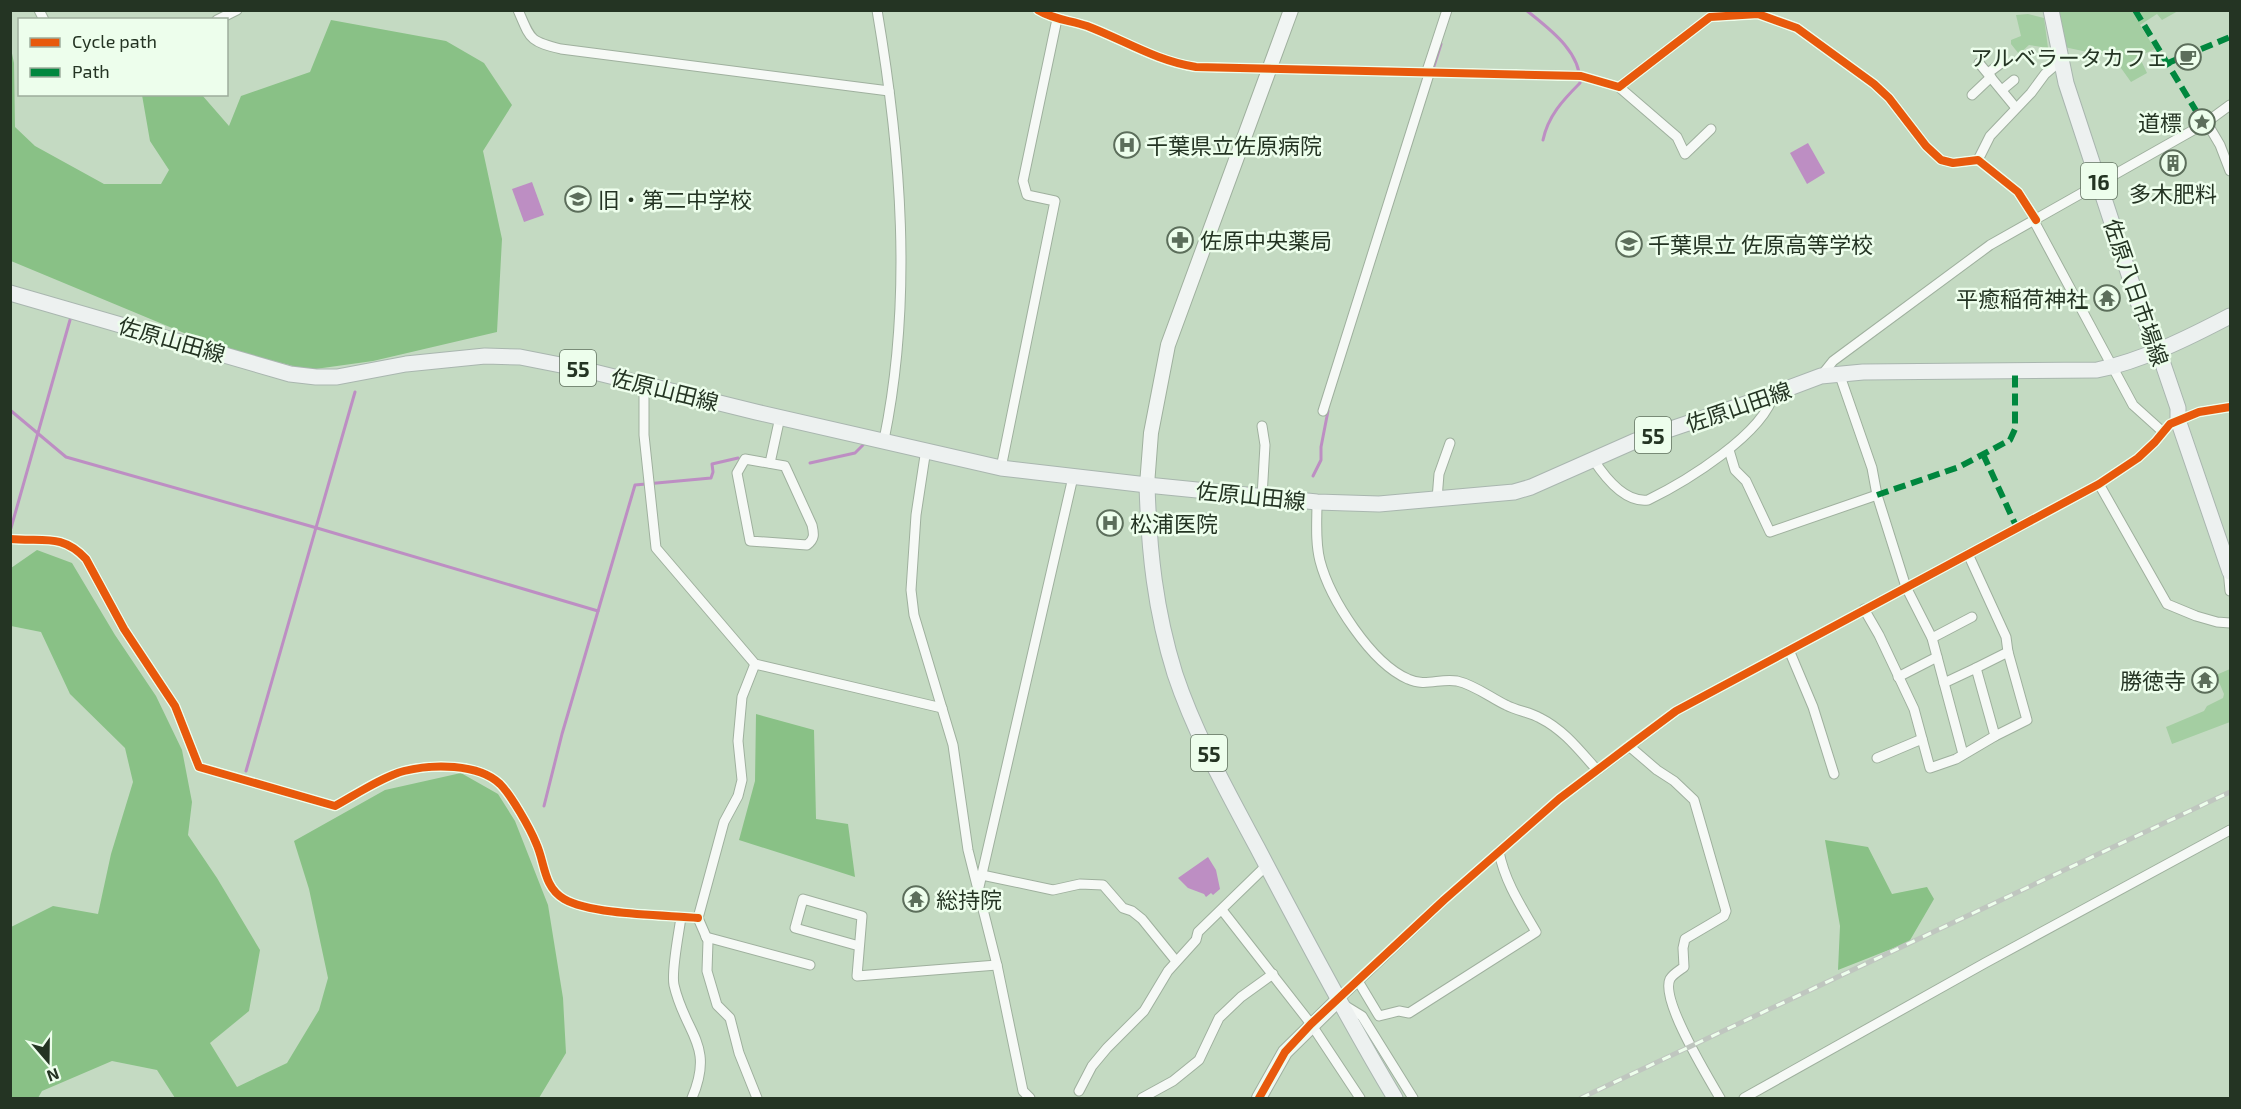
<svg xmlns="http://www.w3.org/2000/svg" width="2241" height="1109" font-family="'Exo 2','Noto Sans JP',sans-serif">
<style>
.green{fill:#a4cea2}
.forest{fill:#89c186}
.water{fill:#bd8ec3}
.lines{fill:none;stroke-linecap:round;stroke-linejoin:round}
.stream{stroke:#bd8ec3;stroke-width:3}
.street-casing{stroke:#9fb09e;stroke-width:11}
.secondary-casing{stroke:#9fb09e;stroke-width:16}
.primary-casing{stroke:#a9b6af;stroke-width:17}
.street{stroke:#f6f9f6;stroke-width:9}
.secondary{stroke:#f1f5f3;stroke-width:14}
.primary{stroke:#edf1f0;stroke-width:15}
.rail-casing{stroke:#bfc6bf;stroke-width:5}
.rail{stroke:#edfeec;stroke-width:3;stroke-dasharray:9;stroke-linecap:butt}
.quiet{stroke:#00873e;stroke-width:6;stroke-dasharray:12 6;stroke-linecap:butt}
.cycleway-casing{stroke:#edfeec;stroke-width:11}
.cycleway{stroke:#e8590c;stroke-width:8}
.labels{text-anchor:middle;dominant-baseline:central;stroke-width:5;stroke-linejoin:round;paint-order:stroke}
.shield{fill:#edfeec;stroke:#60715f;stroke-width:1.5}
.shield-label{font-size:21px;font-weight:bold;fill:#243423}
.poi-label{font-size:22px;fill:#243423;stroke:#edfeec;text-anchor:start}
.street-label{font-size:22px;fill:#243423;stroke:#edfeec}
</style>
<rect width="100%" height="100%" fill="#c4dac2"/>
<g class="green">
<path d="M2057,11H2178L2162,20L2157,14L2140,25L2155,49L2139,56L2147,73L2131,82L2111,54H2097L2064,47Z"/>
<path d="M2028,14L2044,18L2048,48L2029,45L2019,54L2011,44V40L2021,36L2016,15Z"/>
<path d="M2230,669V722L2172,744L2166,727L2204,711L2207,706L2223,698L2224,694L2216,675Z"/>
</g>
<g class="forest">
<path d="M331,20L446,41L484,63L512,105L483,151L502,239L497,332L373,361L308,370L213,345L11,261L10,44L14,63L15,127L35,146L104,184H161L169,170L150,141L142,95H202L229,126L241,96L310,72Z"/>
<path d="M37,550L72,563L115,635L156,696L182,750L192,802L188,835L217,878L260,950L249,1011L210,1043L237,1087L287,1063L319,1010L328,978L309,889L294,841L385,790L461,773L498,794L515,821L548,905L563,998L566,1053L539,1098H175L157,1070L112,1061L42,1091L38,1098H11V927L53,906L98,914L111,854L133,782L125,748L70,694L41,632L11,626V568Z"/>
<path d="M756,714L814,730L816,819L848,824L855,877L739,840L755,781Z"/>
<path d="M1825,840L1868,847L1892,894L1927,887L1934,899L1909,942L1838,970L1840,926Z"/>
</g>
<g class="water">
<path d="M1808,143L1825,173L1807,184L1790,153Z"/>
<path d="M532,182L544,215L524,222L512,189Z"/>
<path d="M1208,857L1216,870L1220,889L1213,895L1211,893L1206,897L1204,894L1188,888L1178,878Z"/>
</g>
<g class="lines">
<g class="stream">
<path d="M1526,10C1548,28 1581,51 1580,83C1563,100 1548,116 1543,140"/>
<path d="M1432,72L1441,44"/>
<path d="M10,410L66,457L317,528L598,611"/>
<path d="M810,463L855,453L863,445"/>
<path d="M1313,476L1321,460V447L1328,411"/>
<path d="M11,528L70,320"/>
<path d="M246,771L355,392"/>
<path d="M544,806L562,734L635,485L711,478L713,472L712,464L738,458"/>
</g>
<g class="street-casing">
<g id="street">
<path d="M39,10L44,20"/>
<path d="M518,10C531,40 529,41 561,49L889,91"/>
<path d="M877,10C901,151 913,299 884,440"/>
<path d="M1038,10C1054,20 1070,20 1087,26C1124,40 1156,61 1196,67L1581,76L1619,87L1710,17L1758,14L1797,28L1874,84L1889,98L1926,146L1941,160L1953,163L1978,160L2018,192L2036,220"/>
<path d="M217,20L237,10"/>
<path d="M1979,63L2016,108"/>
<path d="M1427,71L1447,10"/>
<path d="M1988,73L2000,64"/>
<path d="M1619,87L1677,137L1685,154L1711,129"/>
<path d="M2002,90L2014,80"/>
<path d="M1972,95L1991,77"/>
<path d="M2207,123L2220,145L2230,171"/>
<path d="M1978,160L1990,136L2031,93L2045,74L2060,61"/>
<path d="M2034,221L2133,405L2163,432"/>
<path d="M1839,373L1872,468L1877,495L1906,587L1932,638L1963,754"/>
<path d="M1821,376L1833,361L1990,245L2204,124L2230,105"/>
<path d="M644,383V435L656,548L755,664L942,708"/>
<path d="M1323,411L1430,71"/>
<path d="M926,449L916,515L911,590L914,615L953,745L968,850L997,965L1023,1091L1030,1098"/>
<path d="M1729,450L1735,470L1746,481L1770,532L1877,495"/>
<path d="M745,459L785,466L812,525C814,534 815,539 807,545L750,541L737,473Z"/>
<path d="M1593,459C1604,476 1624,503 1648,500C1685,482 1764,434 1774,393"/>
<path d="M770,463L780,417"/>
<path d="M1001,468L1055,201L1027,195L1023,181L1057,19"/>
<path d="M2099,484L2167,604L2196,616L2217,622L2230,623"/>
<path d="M1262,497L1265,445L1262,426"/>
<path d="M1437,499L1439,474L1450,443"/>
<path d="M1317,502C1317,521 1315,542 1320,561C1330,599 1371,663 1408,679C1425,687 1440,678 1457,681C1475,685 1491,698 1506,705C1517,711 1530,712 1540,718C1564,730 1579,750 1597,770"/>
<path d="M10,539C43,542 62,533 86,559L124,629L175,706L199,767L335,806C355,795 382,777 404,771C432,764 478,763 500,784C511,795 530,828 536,843C545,862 543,887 564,899C592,915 664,915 698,918"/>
<path d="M1968,554L2006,637L2008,652"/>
<path d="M2228,569L2230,591"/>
<path d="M1864,609L1879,635L1914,709L1930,768L1956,759L1995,736L1976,668L1944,683"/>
<path d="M1932,638L1972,617"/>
<path d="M1789,650L1813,707L1834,774"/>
<path d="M755,664L742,697L738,741L742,780L738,796L724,822L698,918L708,941L707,971L717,1005L730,1018L739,1053L757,1098"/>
<path d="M1976,668L2008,652L2027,720L1995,736"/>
<path d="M1898,677L1937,657"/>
<path d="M1629,746L1657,770L1674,781L1694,800L1726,911L1724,916L1685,939L1683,948L1684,967C1680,970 1673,974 1670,979C1660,1000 1708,1077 1720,1098"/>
<path d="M1877,758L1922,739"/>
<path d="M982,875L1053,890L1080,884L1103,885L1123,908L1132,911L1142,919L1176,961"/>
<path d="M979,887L1073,477"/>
<path d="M1222,910L1311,1024L1360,1098"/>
<path d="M681,917C679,933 671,971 674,985C685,1034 715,1044 692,1098"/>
<path d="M706,937L810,965"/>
<path d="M859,946L795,928L803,899L862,916L857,976L997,965"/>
<path d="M1358,981L1379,1016L1399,1011L1409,1013L1536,932C1521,906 1505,882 1499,852"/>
<path d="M1339,999L1444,900L1559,799L1676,711L2099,484L2138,458L2155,442L2170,424L2199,412L2230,407"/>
<path d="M1344,1005L1362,1016L1413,1098"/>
<path d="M1079,1091L1092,1066L1107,1048L1144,1011L1168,971L1196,940L1198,932L1267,865"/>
<path d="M1142,1098L1173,1081L1199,1060L1219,1018L1241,997L1273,974"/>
<path d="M1744,1098L1985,963L2230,830"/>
</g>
</g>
<g class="secondary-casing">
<g id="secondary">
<path d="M1147,485L1151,433L1168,345L1291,10"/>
<path d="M1259,1098L1285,1052L1339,999"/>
</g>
</g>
<g class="primary-casing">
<g id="primary">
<path d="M2051,10L2066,83L2138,302L2163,364L2178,408V420L2230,572"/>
<path d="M10,293L290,374L316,377H337L406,364L485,356L520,357L586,370L756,412L1001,468L1147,485L1317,502L1379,504L1514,492L1531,487L1635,441L1757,400L1821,376L1863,372L2097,370C2142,361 2190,337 2230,316"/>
<path d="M1147,485C1149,551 1155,610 1175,674C1195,734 1227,791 1257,847C1301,931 1346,1016 1395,1098"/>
</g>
</g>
<use href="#street" class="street"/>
<use href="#secondary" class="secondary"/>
<use href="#primary" class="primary"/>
<g class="rail-casing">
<path id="rail" d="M1581,1098L2230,792"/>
</g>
<use href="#rail" class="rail"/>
<g class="quiet">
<path d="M2135,10L2204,124"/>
<path d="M2168,63L2230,37"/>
<path d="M1983,454L2017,528"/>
<path d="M1877,495L1959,467L2010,440L2015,429V371"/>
</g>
<g class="cycleway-casing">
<g id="cycleway">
<path d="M1038,10C1054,20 1070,20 1087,26C1124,40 1156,61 1196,67L1581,76L1619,87L1710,17L1758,14L1797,28L1874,84L1889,98L1926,146L1941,160L1953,163L1978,160L2018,192L2036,220"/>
<path d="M10,539C43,542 62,533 86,559L124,629L175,706L199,767L335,806C355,795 382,777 404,771C432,764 478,763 500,784C511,795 530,828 536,843C545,862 543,887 564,899C592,915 664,915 698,918"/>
<path d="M1259,1098L1285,1052L1311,1024L1444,900L1559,799L1629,746L1676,711L2099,484L2138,458L2155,442L2170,424L2199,412L2230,407"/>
</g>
</g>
<use href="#cycleway" class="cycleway"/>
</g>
<defs>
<g id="cafe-ring" transform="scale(1.35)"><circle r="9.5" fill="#edfeec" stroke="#5c6e5b" stroke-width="1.5"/><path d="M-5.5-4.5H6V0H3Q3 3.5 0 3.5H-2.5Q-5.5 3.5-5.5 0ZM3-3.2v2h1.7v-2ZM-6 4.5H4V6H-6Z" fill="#5c6e5b"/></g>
<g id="sight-ring" transform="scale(1.35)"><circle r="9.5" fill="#edfeec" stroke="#5c6e5b" stroke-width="1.5"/><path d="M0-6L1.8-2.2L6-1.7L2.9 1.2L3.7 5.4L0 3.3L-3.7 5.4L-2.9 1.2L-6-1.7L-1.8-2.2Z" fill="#5c6e5b"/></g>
<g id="hospital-ring" transform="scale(1.35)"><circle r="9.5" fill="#edfeec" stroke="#5c6e5b" stroke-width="1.5"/><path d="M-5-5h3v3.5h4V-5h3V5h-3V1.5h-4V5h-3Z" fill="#5c6e5b"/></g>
<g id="building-ring" transform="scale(1.35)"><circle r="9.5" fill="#edfeec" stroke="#5c6e5b" stroke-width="1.5"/><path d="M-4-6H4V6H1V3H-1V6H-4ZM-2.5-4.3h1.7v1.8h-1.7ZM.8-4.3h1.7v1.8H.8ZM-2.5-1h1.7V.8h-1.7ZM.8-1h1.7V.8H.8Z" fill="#5c6e5b"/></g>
<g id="school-ring" transform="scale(1.35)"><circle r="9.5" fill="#edfeec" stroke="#5c6e5b" stroke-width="1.5"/><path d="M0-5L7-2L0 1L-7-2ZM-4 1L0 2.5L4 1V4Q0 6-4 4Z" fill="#5c6e5b"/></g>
<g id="pharmacy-ring" transform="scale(1.35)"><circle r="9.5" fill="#edfeec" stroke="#5c6e5b" stroke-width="1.5"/><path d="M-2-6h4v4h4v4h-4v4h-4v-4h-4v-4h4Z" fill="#5c6e5b"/></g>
<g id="temple-ring" transform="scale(1.35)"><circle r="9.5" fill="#edfeec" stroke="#5c6e5b" stroke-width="1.5"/><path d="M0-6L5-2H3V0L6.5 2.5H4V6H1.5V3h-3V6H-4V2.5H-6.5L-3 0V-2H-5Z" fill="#5c6e5b"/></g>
</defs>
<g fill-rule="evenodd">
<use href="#cafe-ring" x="2188" y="57"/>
<use href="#sight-ring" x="2202" y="122"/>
<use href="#hospital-ring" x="1127" y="145"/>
<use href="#building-ring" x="2173" y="163"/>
<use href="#school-ring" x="578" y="199"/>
<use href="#pharmacy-ring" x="1180" y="240"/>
<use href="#school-ring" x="1629" y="244"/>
<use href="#temple-ring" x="2107" y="298"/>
<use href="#hospital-ring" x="1110" y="523"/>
<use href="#temple-ring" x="2205" y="680"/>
<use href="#temple-ring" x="916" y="899"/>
</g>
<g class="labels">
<g class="shield">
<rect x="2081" y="163" width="36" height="36" rx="4.5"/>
<rect x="560" y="350" width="36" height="36" rx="4.5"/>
<rect x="1635" y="417" width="36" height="36" rx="4.5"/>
<rect x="1191" y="735" width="36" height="36" rx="4.5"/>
</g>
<g class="shield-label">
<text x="2099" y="181">16</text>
<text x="578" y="368">55</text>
<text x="1653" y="435">55</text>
<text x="1209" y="753">55</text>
</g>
<g class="poi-label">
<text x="2168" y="57" text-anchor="end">アルベラータカフェ</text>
<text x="2182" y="122" text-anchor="end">道標</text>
<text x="1146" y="145">千葉県立佐原病院</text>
<text x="2173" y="193" text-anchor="middle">多木肥料</text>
<text x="598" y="199">旧・第二中学校</text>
<text x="1200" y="240">佐原中央薬局</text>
<text x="1648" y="244">千葉県立 佐原高等学校</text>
<text x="2088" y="298" text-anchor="end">平癒稲荷神社</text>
<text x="1130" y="523">松浦医院</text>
<text x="2186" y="680" text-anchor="end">勝徳寺</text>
<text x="936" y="899">総持院</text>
</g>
<g class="street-label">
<text transform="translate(2137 292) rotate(71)">佐原八日市場線</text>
<text transform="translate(172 339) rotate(16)">佐原山田線</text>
<text transform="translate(665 389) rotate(14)">佐原山田線</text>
<text transform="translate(1738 406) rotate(-19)">佐原山田線</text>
<text transform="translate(1251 495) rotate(6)">佐原山田線</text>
</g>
</g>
<rect width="2241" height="1109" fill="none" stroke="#243423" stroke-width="24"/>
<rect x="18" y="18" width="210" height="78" fill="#edfeec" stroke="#9dad9c" stroke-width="1.5"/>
<rect x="30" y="38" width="30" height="9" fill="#e8590c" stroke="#9dad9c" stroke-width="1.5"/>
<text x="72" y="48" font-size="18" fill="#243423">Cycle path</text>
<rect x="30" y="68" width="30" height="9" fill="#00873e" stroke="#9dad9c" stroke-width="1.5"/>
<text x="72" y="78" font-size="18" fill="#243423">Path</text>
<g transform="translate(48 1061) rotate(160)" stroke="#edfeec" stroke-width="4.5" paint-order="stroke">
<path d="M0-4.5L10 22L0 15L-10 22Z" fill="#243423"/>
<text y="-9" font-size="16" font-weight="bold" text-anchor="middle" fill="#243423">N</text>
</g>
</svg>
